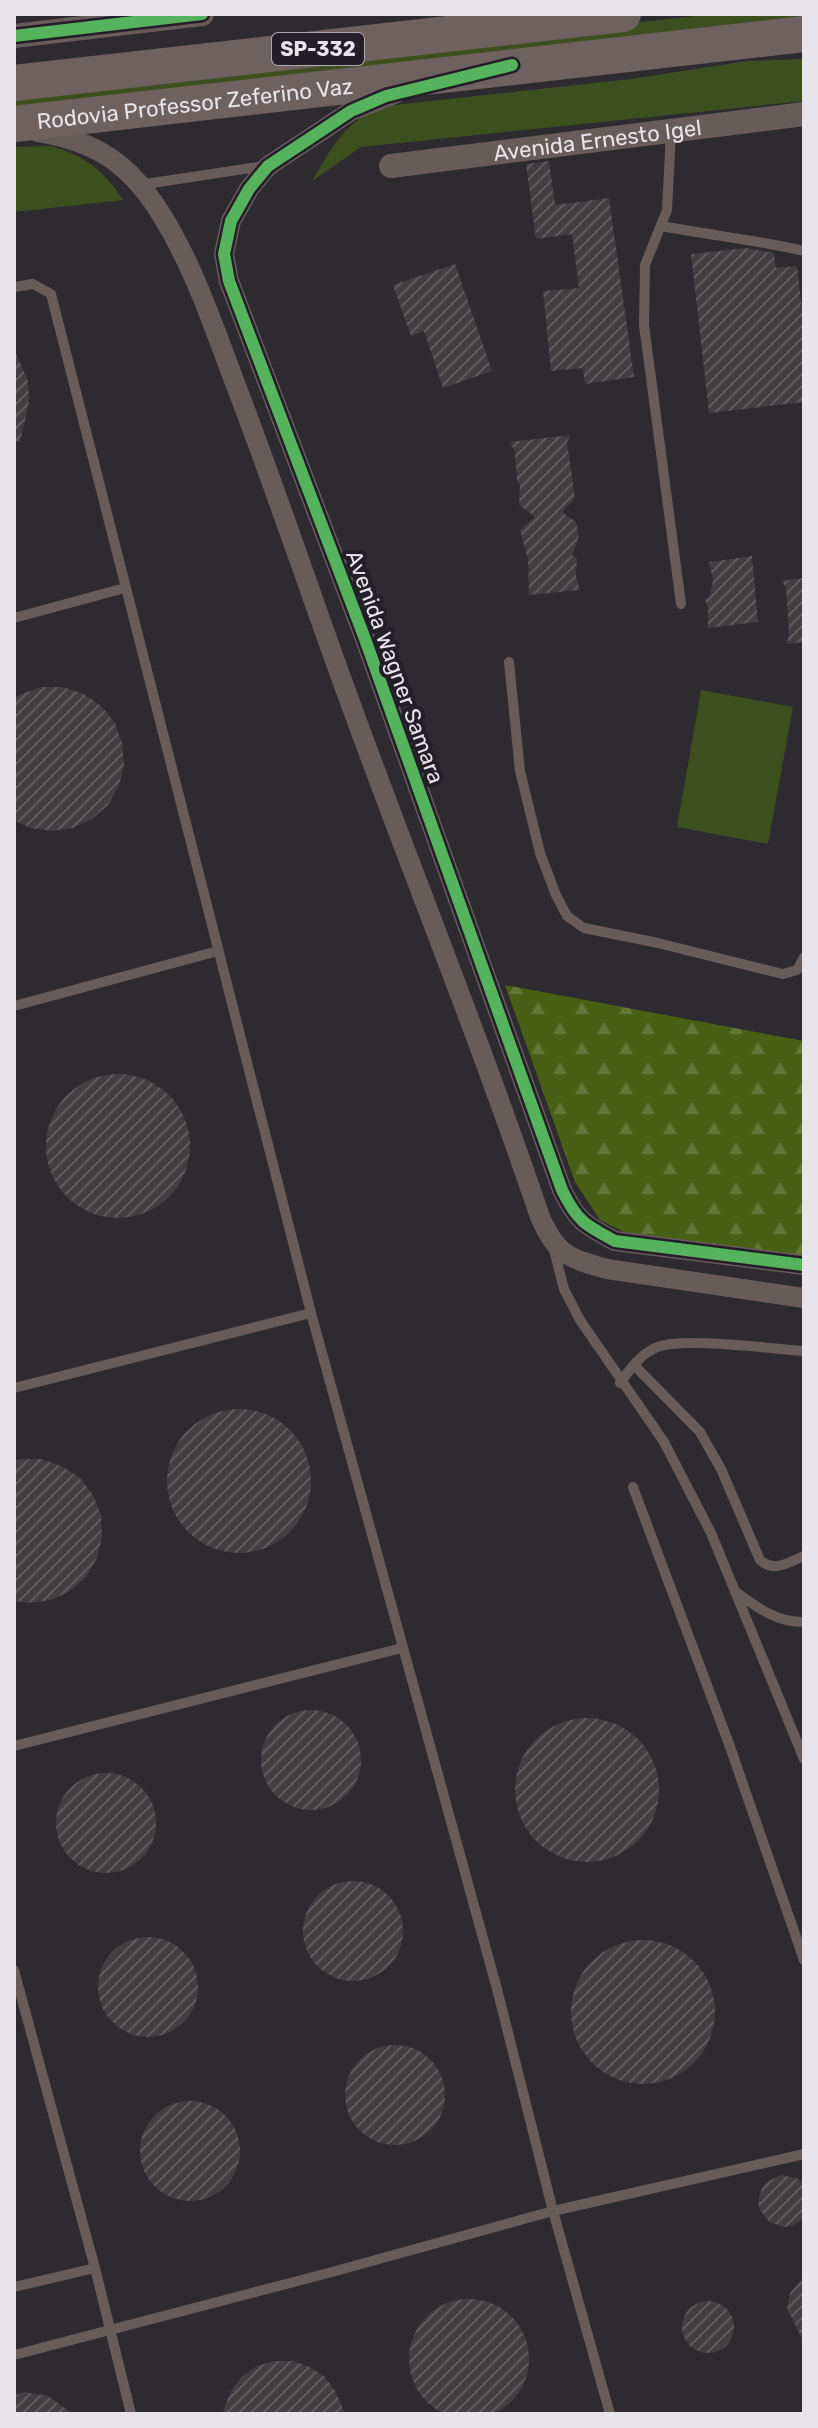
<svg xmlns="http://www.w3.org/2000/svg" width="818" height="2428" font-family="Rubik,sans-serif">
<style>
.grass{fill:#3e4f1f}
.forest{fill:url(#forest-firs)}
.building{fill:url(#building-hatch)}
.lines{fill:none;stroke-linecap:round;stroke-linejoin:round}
.service{stroke:#675c5a;stroke-width:10}
.minor{stroke:#675c5a;stroke-width:20}
.tertiary{stroke:#675c5a;stroke-width:24}
.motorway{stroke:#6e6160;stroke-width:36}
.cycleway-casing{stroke:#241e28;stroke-width:17}
.cycleway{stroke:#56b35d;stroke-width:12}
.labels{text-anchor:middle;dominant-baseline:central;stroke-width:8;stroke-linejoin:round;paint-order:stroke}
.shield{fill:#241e28;stroke:#aca9b0;stroke-width:2}
.shield-label{font-size:20px;font-weight:bold;fill:#e7e4ea}
.street-label{font-size:22px;fill:#e7e4ea;stroke:#241e28}
</style>
<defs>
<pattern id="forest-firs" width="22" height="20" patternUnits="userSpaceOnUse" patternTransform="scale(2)"><rect width="22" height="20" fill="#485f16"/><path d="M5 1l3.5 6h-7zM16 11l3.5 6h-7z" fill="#627638"/></pattern>
<pattern id="building-hatch" width="6" height="6" patternUnits="userSpaceOnUse" patternTransform="scale(2)"><rect width="6" height="6" fill="#423f41"/><path d="M-1 1l2-2M0 6l6-6M5 7l2-2" fill="none" stroke="#5d5b5d"/></pattern>
</defs>
<rect width="100%" height="100%" fill="#2d2a30"/>
<g class="grass">
<path d="M713,14H804V24L14,111V91Z"/>
<path d="M804,59V101L361,147L312,181C332,147 347,118 386,106L631,79L747,61Z"/>
<path d="M50,146C85,155 104,171 123,200L14,212V147Z"/>
<path d="M701,690L793,707L768,844L677,827Z"/>
</g>
<path class="forest" d="M505,985L804,1041V1257L624,1232L600,1220L575,1182Z"/>
<g class="building">
<path d="M549,161L555,205L609,198L634,377L585,384L583,368L551,371L543,291L579,288L572,234L536,239L526,164Z"/>
<path d="M746,248L774,253L776,268L797,266L804,326V402L709,413L691,254Z"/>
<path d="M455,264L492,371L443,388L424,331L411,336L393,285Z"/>
<path d="M14,349L28,381L29,402L20,442L14,441Z"/>
<path d="M570,435L567,443L575,498L562,512L576,522L579,536L572,555L577,558L576,576L580,590L529,595L528,560L520,530L535,517L519,505L520,485L517,480L515,452L510,442Z"/>
<path d="M752,556L758,622L708,628V606L705,600L710,596L713,580L709,562Z"/>
<path d="M804,578V642L787,644L789,633L786,588L782,581Z"/>
<path d="M41,687H63L84,694L101,706L115,723L122,743L124,765L119,786L108,805L92,819L73,828L52,831L30,828L14,820V697Z"/>
<circle cx="118" cy="1146" r="72"/>
<circle cx="239" cy="1481" r="72"/>
<path d="M20,1459H41L62,1466L80,1478L93,1495L101,1515L102,1537L97,1558L86,1577L70,1591L51,1600L30,1603L14,1601V1461Z"/>
<circle cx="311" cy="1760" r="50"/>
<circle cx="587" cy="1790" r="72"/>
<circle cx="106" cy="1823" r="50"/>
<circle cx="353" cy="1931" r="50"/>
<circle cx="148" cy="1987" r="50"/>
<circle cx="643" cy="2012" r="72"/>
<circle cx="395" cy="2095" r="50"/>
<circle cx="190" cy="2151" r="50"/>
<path d="M781,2175L796,2178L804,2183V2218L792,2226L784,2227L769,2222L760,2210L758,2202L762,2188L767,2182Z"/>
<path d="M804,2277V2343L787,2308L790,2293Z"/>
<circle cx="469" cy="2359" r="60"/>
<circle cx="708" cy="2327" r="26"/>
<path d="M275,2361H293L310,2367L325,2377L336,2392L345,2414H222L231,2391L242,2376L257,2366Z"/>
<path d="M25,2392L48,2396L73,2414H14V2395Z"/>
</g>
<g class="lines">
<g class="service">
<path d="M671,132L667,210L645,265L644,325L681,604"/>
<path d="M139,185L264,166"/>
<path d="M662,226C709,235 757,240 804,251"/>
<path d="M14,287L33,284L51,294L311,1313L497,1989L553,2211L610,2414"/>
<path d="M14,618L125,588"/>
<path d="M509,662L520,771L540,853L556,895L567,916L584,928L658,943L783,974L797,970L804,957"/>
<path d="M14,1006L218,951"/>
<path d="M553,1246L564,1289L580,1320L664,1442L711,1533L804,1759"/>
<path d="M634,1365L700,1432L721,1469L760,1560C774,1573 789,1562 804,1556"/>
<path d="M620,1383C630,1369 640,1355 655,1348C680,1336 772,1349 804,1351"/>
<path d="M14,1388L311,1313"/>
<path d="M633,1487L729,1744L804,1960"/>
<path d="M736,1592C758,1608 776,1622 804,1622"/>
<path d="M14,1746L402,1648"/>
<path d="M14,1970L95,2268L131,2414"/>
<path d="M14,2287L95,2268"/>
<path d="M14,2355L332,2272L553,2211L804,2154"/>
</g>
<g class="minor">
<path d="M397,93L351,111L268,166L249,189L231,221L224,254L229,281L365,639L562,1190C577,1221 585,1225 615,1241L804,1265"/>
<path d="M38,132C96,141 130,164 161,214C194,267 213,325 235,383C268,469 298,557 329,644C397,836 475,1024 540,1217C557,1255 568,1258 607,1269L804,1298"/>
</g>
<g class="tertiary">
<path d="M14,36L202,14"/>
<path id="s1" d="M391,166L804,114"/>
</g>
<g class="motorway">
<path d="M14,83L623,14"/>
<path id="s2" d="M14,124L804,34"/>
</g>
<g class="cycleway-casing">
<g id="cycleway">
<path d="M14,36L202,14"/>
<path d="M512,65L386,96L351,111L268,166L249,189L231,221L224,254L229,281L365,639L562,1190C577,1221 585,1225 615,1241L804,1265"/>
</g>
</g>
<use href="#cycleway" class="cycleway"/>
</g>
<g class="labels">
<rect class="shield" x="272" y="33" width="92" height="32" rx="6"/>
<g class="shield-label">
<text x="318" y="49">SP-332</text>
</g>
<g class="street-label">
<text stroke="none"><textPath href="#s2" startOffset="182">Rodovia Professor Zeferino Vaz</textPath></text>
<text stroke="none"><textPath href="#s1" startOffset="208">Avenida Ernesto Igel</textPath></text>
<text transform="translate(395 667) rotate(70)">Avenida Wagner Samara</text>
</g>
</g>
<rect width="818" height="2428" fill="none" stroke="#e7e4ea" stroke-width="32"/>
</svg>
